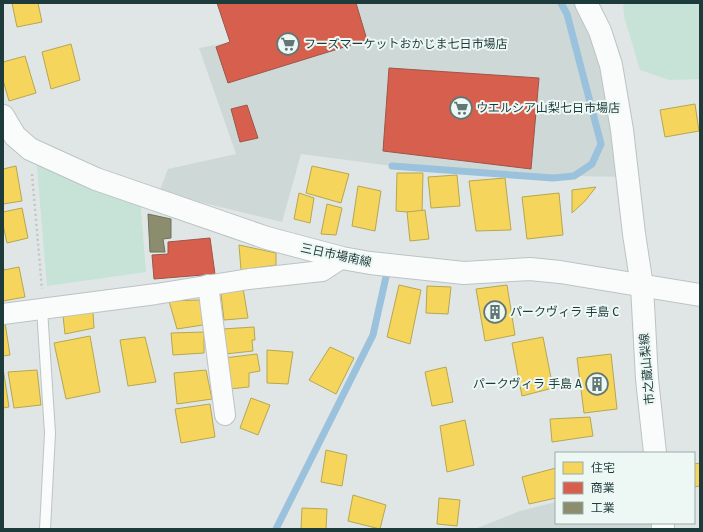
<svg xmlns="http://www.w3.org/2000/svg" width="703" height="532" font-family="'Fira Sans','Noto Sans JP',sans-serif">
<style>
.built{fill:#cdd8d7}
.green{fill:#c7e2d6}
.homes{fill:#f6d55c;stroke:#b5a752}
.shops{fill:#d6604d;stroke:#9e5547}
.industry{fill:#8c8c6e;stroke:#6b745e}
.lines{fill:none;stroke-linecap:round;stroke-linejoin:round}
.stream{stroke:#9bc2dc;stroke-width:7}
.service-casing{stroke:#bdc3c3;stroke-width:12}
.minor-casing{stroke:#bdc3c3;stroke-width:22}
.tertiary-casing{stroke:#bdc3c3;stroke-width:24}
.secondary-casing{stroke:#bbc4c4;stroke-width:24}
.path{stroke:#bdc8c7;stroke-width:2.5;stroke-dasharray:2 3;stroke-linecap:butt}
.service{stroke:#fafbfb;stroke-width:10}
.minor{stroke:#fafbfb;stroke-width:20}
.tertiary{stroke:#fafbfb;stroke-width:22}
.secondary{stroke:#fafbfb;stroke-width:22}
.labels{text-anchor:middle;dominant-baseline:central;stroke-width:4;stroke-linejoin:round;paint-order:stroke}
.poi-label{font-size:12px;fill:#1d3b3a;stroke:#edf7f4;text-anchor:start}
.street-label{font-size:12px;fill:#1d3b3a;stroke:#edf7f4}
</style>
<rect width="100%" height="100%" fill="#e0e6e6"/>
<g class="built">
<path d="M217,3H586L628,177L574,176L553,178L392,166L301,154L282,222L159,192L168,169L236,154L199,48L230,42Z"/>
<path d="M556,502V523H663V529H475L520,511Z"/>
</g>
<g class="green">
<path d="M623,3H700V79L669,80L640,70L624,16Z"/>
<path d="M36,156L140,198L146,272L47,286Z"/>
</g>
<g class="homes">
<path d="M12,3H38L42,22L17,27Z"/>
<path d="M71,44L80,80L51,89L42,52Z"/>
<path d="M25,56L36,93L9,101L3,80V62Z"/>
<path d="M695,104L699,131L665,137L660,110Z"/>
<path d="M16,166L22,201L3,204V169Z"/>
<path d="M312,166L349,174L341,203L306,193Z"/>
<path d="M397,173H423L422,212H407L396,211Z"/>
<path d="M457,175L460,206L431,208L428,177Z"/>
<path d="M505,178L511,230L476,231L469,181Z"/>
<path d="M358,186L381,191L375,231L352,226Z"/>
<path d="M596,187L585,201L572,213V190Z"/>
<path d="M299,193L314,198L310,223L294,219Z"/>
<path d="M559,193L563,235L527,239L522,197Z"/>
<path d="M327,204L342,208L336,235L321,234Z"/>
<path d="M22,208L28,238L7,243L3,225V212Z"/>
<path d="M425,210L429,239L410,241L407,212Z"/>
<path d="M239,245L276,253V265L241,270Z"/>
<path d="M3,264L4,270L19,267L25,297L3,301Z"/>
<path d="M399,285L421,290L410,344L387,337Z"/>
<path d="M507,285L515,335L485,341L476,289Z"/>
<path d="M427,286L451,287L448,314L426,313Z"/>
<path d="M243,288L248,318L224,320L221,294Z"/>
<path d="M200,300L203,325L177,329L169,301Z"/>
<path d="M93,312L94,328L65,334L63,316Z"/>
<path d="M3,323H5L10,355L3,356Z"/>
<path d="M254,327L255,340H252L253,351L225,354L222,329Z"/>
<path d="M204,332V353L173,355L171,333Z"/>
<path d="M90,336L100,392L66,399L54,343Z"/>
<path d="M145,337L156,382L128,386L120,340Z"/>
<path d="M543,337L553,388L522,396L512,343Z"/>
<path d="M330,347L354,358L336,394L309,380Z"/>
<path d="M267,350L293,352L288,384L267,383Z"/>
<path d="M257,354L260,371L249,373V387L229,389L224,358Z"/>
<path d="M611,354L617,409L584,413L577,358Z"/>
<path d="M446,367L453,402L432,406L425,372Z"/>
<path d="M3,368L9,407L3,408Z"/>
<path d="M37,370L41,405L14,408L8,372Z"/>
<path d="M206,370L212,399L177,404L174,373Z"/>
<path d="M251,398L270,405L258,435L240,428Z"/>
<path d="M210,404L215,437L181,443L175,409Z"/>
<path d="M590,417L593,436L552,442L550,419Z"/>
<path d="M465,420L474,465L447,472L440,426Z"/>
<path d="M326,450L347,455L342,486L321,482Z"/>
<path d="M700,463V486L694,487V464Z"/>
<path d="M556,468V498L529,504L522,477Z"/>
<path d="M353,495L386,505L380,529L348,521Z"/>
<path d="M439,498L460,500L457,526L437,524Z"/>
<path d="M302,508L327,509L326,529H301Z"/>
</g>
<g class="shops">
<path d="M217,3H356L367,40L228,83L216,47L230,42Z"/>
<path d="M389,68L539,78L531,169L383,151Z"/>
<path d="M247,105L258,138L240,142L231,109Z"/>
<path d="M210,238L215,274L154,279L152,255L168,254V242Z"/>
</g>
<path class="industry" d="M148,214L171,219V238L163,239L165,252H150Z"/>
<g class="lines">
<g class="stream">
<path d="M392,166L553,178L574,176L592,164L601,144L567,14L561,3"/>
<path d="M276,529L373,335L388,268"/>
</g>
<g class="service-casing">
<path id="service" d="M42,309L50,433L45,529"/>
</g>
<g class="minor-casing">
<g id="minor">
<path d="M208,285L225,415"/>
<path d="M3,314L156,294L249,279L322,271L342,258"/>
</g>
</g>
<g class="tertiary-casing">
<path id="tertiary" d="M586,3L600,31L611,65L622,130L634,234L642,286"/>
</g>
<g class="secondary-casing">
<g id="secondary">
<path d="M3,116L15,136L30,149L96,179L267,238L342,258L370,263L464,273L530,269L560,272L700,295"/>
<path d="M642,286L647,379L655,453"/>
<path d="M663,523V529"/>
</g>
</g>
<path class="path" d="M32,174L42,289"/>
<use href="#service" class="service"/>
<use href="#minor" class="minor"/>
<use href="#tertiary" class="tertiary"/>
<use href="#secondary" class="secondary"/>
</g>
<defs>
<g id="supermarket-ring" transform="scale(1.15)"><circle r="9.5" fill="#edf7f4" stroke="#617776" stroke-width="1.5"/><path d="M-6-5.5h2.5l.6 2H6L4.5 2H-2.5L-4.4-4H-6ZM-1.5 3.2a1.3 1.3 0 1 0 .1 0ZM3 3.2a1.3 1.3 0 1 0 .1 0Z" fill="#617776"/></g>
<g id="building-ring" transform="scale(1.15)"><circle r="9.5" fill="#edf7f4" stroke="#617776" stroke-width="1.5"/><path d="M-4-6H4V6H1V3H-1V6H-4ZM-2.5-4.3h1.7v1.8h-1.7ZM.8-4.3h1.7v1.8H.8ZM-2.5-1h1.7V.8h-1.7ZM.8-1h1.7V.8H.8Z" fill="#617776"/></g>
</defs>
<g fill-rule="evenodd">
<use href="#supermarket-ring" x="288" y="44"/>
<use href="#supermarket-ring" x="461" y="108"/>
<use href="#building-ring" x="495" y="312"/>
<use href="#building-ring" x="597" y="384"/>
</g>
<g class="labels">
<g class="poi-label">
<text x="304" y="44">フーズマーケットおかじま七日市場店</text>
<text x="476" y="108">ウエルシア山梨七日市場店</text>
<text x="510" y="312">パークヴィラ 手島 C</text>
<text x="582" y="384" text-anchor="end">パークヴィラ 手島 A</text>
</g>
<g class="street-label">
<text transform="translate(336 255) rotate(12)">三日市場南線</text>
<text transform="translate(647 369) rotate(-95)">市之蔵山梨線</text>
</g>
</g>
<rect width="703" height="532" fill="none" stroke="#1d3b3a" stroke-width="8"/>
<rect x="555" y="452" width="140" height="72" fill="#edf7f4" stroke="#9aacaa"/>
<rect x="563" y="462" width="20" height="12" fill="#f6d55c" stroke="#9aacaa"/>
<text x="591" y="472" font-size="12" fill="#1d3b3a">住宅</text>
<rect x="563" y="482" width="20" height="12" fill="#d6604d" stroke="#9aacaa"/>
<text x="591" y="492" font-size="12" fill="#1d3b3a">商業</text>
<rect x="563" y="502" width="20" height="12" fill="#8c8c6e" stroke="#9aacaa"/>
<text x="591" y="512" font-size="12" fill="#1d3b3a">工業</text>
</svg>
